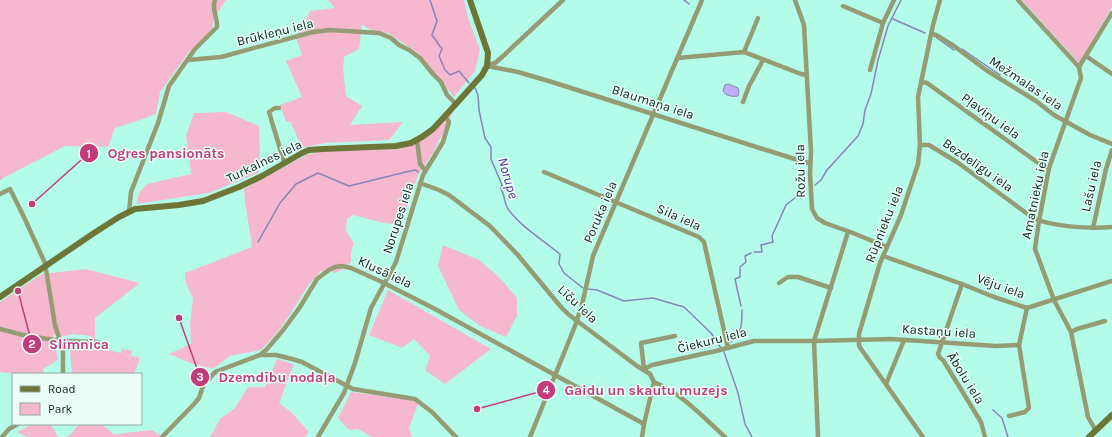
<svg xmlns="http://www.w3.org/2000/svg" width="1112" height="437" font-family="Karla,sans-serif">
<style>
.green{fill:#f6b8ce}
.water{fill:#c0adf6;stroke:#8884b5}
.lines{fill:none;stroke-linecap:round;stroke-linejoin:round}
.stream{stroke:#8884b5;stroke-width:1.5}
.minor{stroke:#959c73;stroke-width:4.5}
.secondary{stroke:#6d7636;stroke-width:6}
.labels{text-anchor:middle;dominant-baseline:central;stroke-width:3;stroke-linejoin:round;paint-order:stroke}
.street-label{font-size:13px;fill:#05251e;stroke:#ebfdf7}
.water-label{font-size:14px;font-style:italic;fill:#583199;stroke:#ebfdf7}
.leader{fill:none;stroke:#c33b7a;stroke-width:1.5}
.callout-dot{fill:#c33b7a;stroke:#ebfdf7;stroke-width:1.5}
.mark-label{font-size:12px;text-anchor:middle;font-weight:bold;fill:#fff}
.callout-label{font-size:14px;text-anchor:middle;font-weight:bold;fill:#c33b7a;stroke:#ebfdf7;stroke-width:3;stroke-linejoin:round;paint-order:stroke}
</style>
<rect width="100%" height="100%" fill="#b2fce9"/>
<g class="green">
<path d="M0,0H226L214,18L212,29L189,52L160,92L156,114L140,120L115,128L108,147L65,146L3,178L0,181Z"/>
<path d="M328,0H464L468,18L480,50L475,71L454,97L418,53L388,33L375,32L362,25L359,49L344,57L343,69L346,96L362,106L350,125L403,122L389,140L325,143L302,148L290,121L286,122L280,105L302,97L286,61L302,55L296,38L310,11L335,8Z"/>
<path d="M1022,0H1112V7L1079,63Z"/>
<path d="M455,108L434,151L418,175L406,209L402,218L398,224C385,225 366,218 353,215L347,219L346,231L354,243L351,252V262L342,270L333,274V268L322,274V270L310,283L281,328L261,350L230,356L214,368L204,367L193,364L169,354L191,344L190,324L193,298L186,284L185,273L252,247C250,228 245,209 244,189L306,155L327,150L406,146L431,132Z"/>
<path d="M226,112L259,126L260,155L258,173L209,193L136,204L140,191L147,184L191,174L186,136L194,113Z"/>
<path d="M443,245L479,260L499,277L517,298V316L506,337L480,326L459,310L438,266Z"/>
<path d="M86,269L140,283L95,318V347L121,353L122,349L132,351L131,355L122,353L140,358L134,374H72L70,352L72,348L79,350L92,348L91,336L73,334L65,336L53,334L58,360L43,369L44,374H17L0,372V302L42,274Z"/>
<path d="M388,290L491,349L445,384L425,370L430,356L414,339L402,348L369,335Z"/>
<path d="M277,359L294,364L279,403L292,413L309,432L305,437H210L220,419L235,408L248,387H265Z"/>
<path d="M351,392L419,401L409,428L412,437H372L358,429L349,430L338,418Z"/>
<path d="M31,424H51L58,437H27L17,432L30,425Z"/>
<path d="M79,424H101L115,435L124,433L152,430L163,437H66L70,435Z"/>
</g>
<path class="water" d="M728,84L738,88L739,91L738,96C732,97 726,96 723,91L725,85Z"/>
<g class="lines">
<g class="stream">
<path d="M430,0L437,21L432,35L442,49L439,56L445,70L450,75L459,71L469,83"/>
<path d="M684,0L689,4"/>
<path d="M893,19L925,33"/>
<path d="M937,38L954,50"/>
<path d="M962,49L1000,75"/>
<path d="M475,88L478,95L479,110L485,138L491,147V159L502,185L501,189C505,195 504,203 508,209C521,227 543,240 560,254L559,264L564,273L583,288"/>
<path d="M805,177V189"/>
<path d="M815,185L821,180L827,170L858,136L863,124L865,110L871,94L878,60L888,26L901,0"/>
<path d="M258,242L280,203L296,184L318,173L349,186L410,171L416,170L418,172"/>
<path d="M754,252H762L761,245L773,242L772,236L786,205L806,189"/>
<path d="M588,289L597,290L624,301L653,298L684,307L711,333L721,348"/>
<path d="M741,306L735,279L740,277V267L746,262L745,256L751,253"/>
<path d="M731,342C742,331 742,326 742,310"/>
<path d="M724,352L738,393L745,424L752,437"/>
<path d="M993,410L1002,418L1008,437"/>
</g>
<g class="minor">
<path d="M795,0L804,25L811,152L810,174L812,209L817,218L825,223L853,233L887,247"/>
<path d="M1018,0L1079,67L1081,78L1049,168L1039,221L1035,249L1054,300L1071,332L1088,417L1096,431"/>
<path d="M843,6L883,23"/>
<path d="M932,34L936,35L954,46L986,70L1036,101L1054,115L1090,135L1112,144"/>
<path d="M744,52L758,18"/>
<path d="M1086,56L1112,74"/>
<path d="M678,58L744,52L801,74L807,75"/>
<path d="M188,60L221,57L313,32L330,30L379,33L391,38L399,45L409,50L420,58L433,74L441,82L447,95L456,104"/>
<path d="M489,65L495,63L501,58L563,0"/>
<path d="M487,66L518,72L552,82L804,162L810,163"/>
<path d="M1079,67L1112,13"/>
<path d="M870,70L883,23L894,0"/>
<path d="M922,82L927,83L1037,162L1049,168"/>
<path d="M743,102L749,86L763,60"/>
<path d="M279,108H275L269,112L284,162"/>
<path d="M417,140L420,164L425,170"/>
<path d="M920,145H929L957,162L1033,218C1053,227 1090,229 1112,227"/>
<path d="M544,172L699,237L704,242L728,348"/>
<path d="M420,183L439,190L449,195L490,226L517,254L561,307L568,314L637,366L650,374L654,382C682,394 702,416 725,437"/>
<path d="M0,194L10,189L23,215L45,263L55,325L60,341L63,345V374"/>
<path d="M129,212L131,192L158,123L169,86L195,49L217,27C218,17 211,10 215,0"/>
<path d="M1093,228L1106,169L1112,150"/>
<path d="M883,256L962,284L994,297L1027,308L1112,281"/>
<path d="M779,283L788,277H798L831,288"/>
<path d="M962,284L938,354L940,358L943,360L981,422L985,437"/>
<path d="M0,329L23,335L60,341L98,342"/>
<path d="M1071,332L1077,329L1105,321"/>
<path d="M675,336L641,343L644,369L652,365L716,351L754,341H814L891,339L996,346L1019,345"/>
<path d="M260,355H276L292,359L302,362L353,389L415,399L432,412L456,437"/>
<path d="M886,384L904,340"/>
<path d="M1009,416L1025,412L1029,408L1019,345L1027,308"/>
<path d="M2,437L9,429L18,424"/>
<path d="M162,437L195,403L199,398L203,386L215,372L260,355L267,349L284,329L300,307L317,279L329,270L335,267L342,266L351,268L380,281L435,309L644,424"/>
<path d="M318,437L344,393L355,363L371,308L396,262L423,175L443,142L449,122L445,116"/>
<path d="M530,437L575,326L582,305L593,256L702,0"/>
<path d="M642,437L644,424L654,382"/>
<path d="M818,437L814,341L848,232"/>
<path d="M923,437L859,346V334L880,263L901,215L918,164L920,145L918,97L933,25L940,0"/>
</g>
<g class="secondary">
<path d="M0,297L94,233L119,217L135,209L179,205L203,201L239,187L262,176L302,153L309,150L323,149L396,146L411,143L422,137L433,129L456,104L482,75L487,66L488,53L470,0"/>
<path d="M1089,437L1112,415"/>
</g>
</g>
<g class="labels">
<g class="street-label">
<text transform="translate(275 32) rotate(-14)">Brūkleņu iela</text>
<text transform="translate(1026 83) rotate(34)">Mežmalas iela</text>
<text transform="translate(653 102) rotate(18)">Blaumaņa iela</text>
<text transform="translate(991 116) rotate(36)">Pļaviņu iela</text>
<text transform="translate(264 161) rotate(-26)">Turkalnes iela</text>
<text transform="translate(978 165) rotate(35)">Bezdelīgu iela</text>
<text transform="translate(800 171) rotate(-91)">Rožu iela</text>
<text transform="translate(1091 186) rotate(-77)">Lašu iela</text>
<text transform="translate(1035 195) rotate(-78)">Amatnieku iela</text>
<text transform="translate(600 212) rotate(-67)">Poruka iela</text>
<text transform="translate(679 217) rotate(24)">Sila iela</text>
<text transform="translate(398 218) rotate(-72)">Norupes iela</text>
<text transform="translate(884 224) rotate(-68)">Rūpnieku iela</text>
<text transform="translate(385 272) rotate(25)">Klusā iela</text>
<text transform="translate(1001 286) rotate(20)">Vēju iela</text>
<text transform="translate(578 304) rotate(43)">Līču iela</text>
<text transform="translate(939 331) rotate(4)">Kastaņu iela</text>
<text transform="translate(712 340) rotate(-14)">Čiekuru iela</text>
<text transform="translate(966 378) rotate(58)">Ābolu iela</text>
</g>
<g class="water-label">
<text transform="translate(508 178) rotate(74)">Norupe</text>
</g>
</g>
<path class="leader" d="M32 204L89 153M18 291L32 344M179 318L200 377M477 409L546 390"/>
<g class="callout-dot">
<circle cx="32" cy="204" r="4"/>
<circle cx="18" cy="291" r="4"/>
<circle cx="179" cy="318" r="4"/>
<circle cx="477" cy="409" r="4"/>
<circle cx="89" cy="153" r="10"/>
<circle cx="32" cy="344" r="10"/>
<circle cx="200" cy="377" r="10"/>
<circle cx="546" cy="390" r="10"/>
</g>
<g class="mark-label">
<text x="89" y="158">1</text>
<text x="32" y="348">2</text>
<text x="200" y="381">3</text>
<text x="546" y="394">4</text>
</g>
<g class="callout-label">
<text x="166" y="158">Ogres pansionāts</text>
<text x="79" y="349">Slimnīca</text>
<text x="277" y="382">Dzemdību nodaļa</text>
<text x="646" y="395">Gaidu un skautu muzejs</text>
</g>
<rect x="12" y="373" width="130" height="52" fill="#ebfdf7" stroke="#8fa7a0"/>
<rect x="20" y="386" width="20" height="6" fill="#6d7636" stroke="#8fa7a0"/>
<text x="48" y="393" font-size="12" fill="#05251e">Road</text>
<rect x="20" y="403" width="20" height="12" fill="#f6b8ce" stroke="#8fa7a0"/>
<text x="48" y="413" font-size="12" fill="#05251e">Park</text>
</svg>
